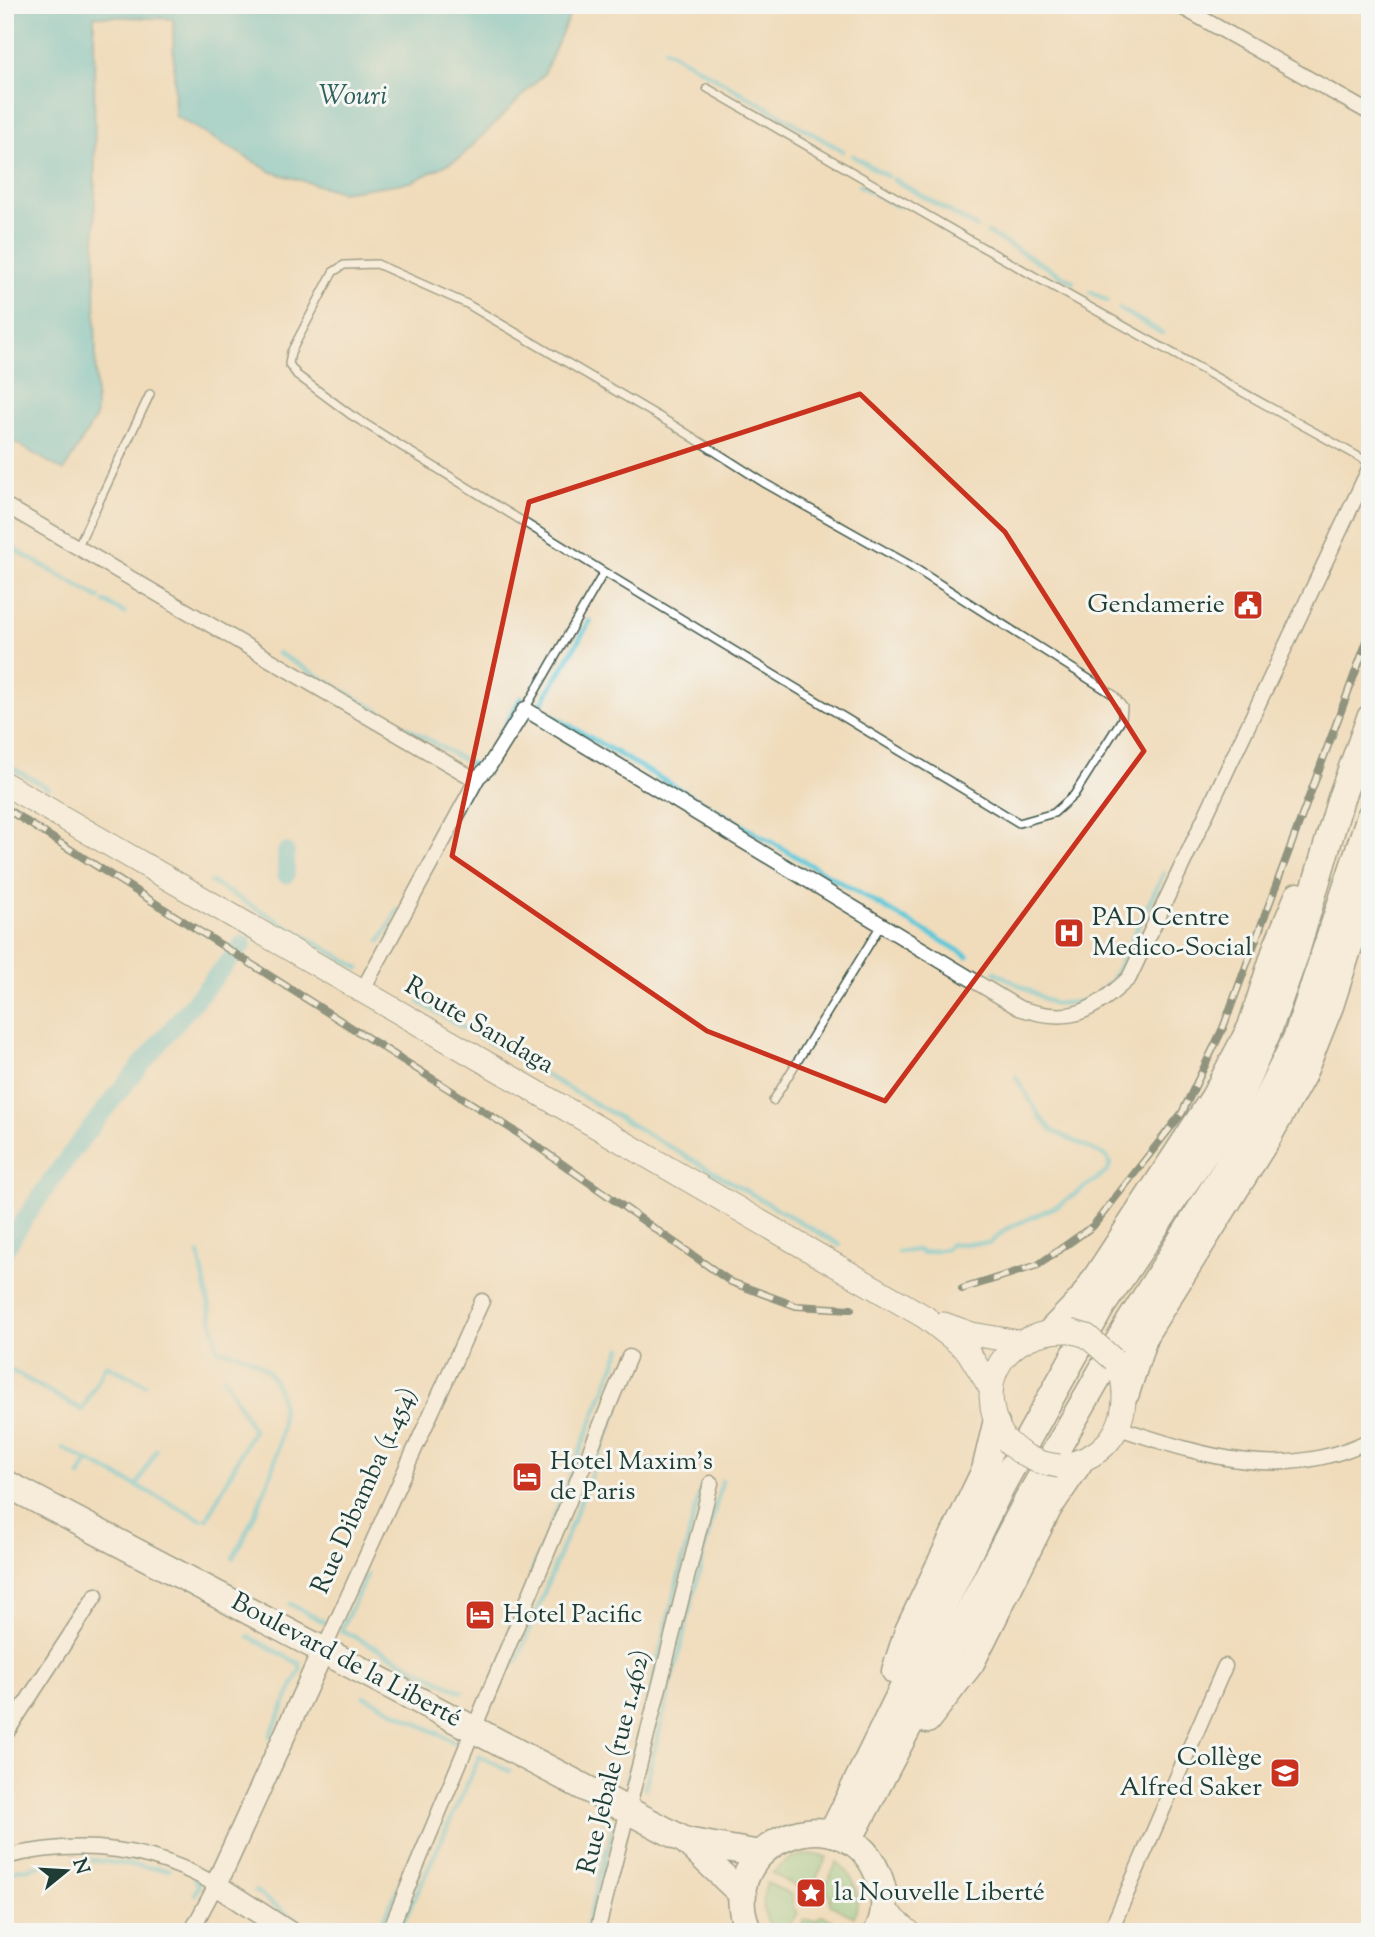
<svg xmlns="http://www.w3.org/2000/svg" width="1375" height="1937" font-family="'Sorts Mill Goudy',serif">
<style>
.green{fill:#7eca89;stroke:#4e845e;stroke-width:2}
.water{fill:#5dc7d8;stroke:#3e8286;stroke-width:2}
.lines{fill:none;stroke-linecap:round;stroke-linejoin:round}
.stream{stroke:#5dc7d8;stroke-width:5}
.canal{stroke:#5dc7d8;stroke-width:18}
.lane-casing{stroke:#3e5548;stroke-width:10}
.street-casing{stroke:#3e5548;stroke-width:17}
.secondary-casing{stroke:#3e5548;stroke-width:24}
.primary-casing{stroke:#3e5548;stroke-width:25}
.highway-casing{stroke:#3e5548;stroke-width:29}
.lane{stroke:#fff;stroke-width:7}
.street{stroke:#fff;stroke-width:14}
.secondary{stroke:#fff;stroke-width:21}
.primary{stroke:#fff;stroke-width:23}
.highway{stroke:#fff;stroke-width:26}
.rail-casing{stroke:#1f3d34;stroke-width:8}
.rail{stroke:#f6f6f2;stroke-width:5;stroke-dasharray:16;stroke-linecap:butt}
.primary-bridge-casing{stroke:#3e5548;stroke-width:25;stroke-linecap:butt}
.primary-bridge{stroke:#fff;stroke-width:23}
.marked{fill:none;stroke:#c8321e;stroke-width:5;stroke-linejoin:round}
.labels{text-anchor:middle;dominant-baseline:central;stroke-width:6;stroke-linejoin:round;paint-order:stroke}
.poi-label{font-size:26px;fill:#1f3d34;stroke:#f6f6f2;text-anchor:start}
.street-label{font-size:26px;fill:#1f3d34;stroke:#f6f6f2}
.water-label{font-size:28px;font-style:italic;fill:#2e605d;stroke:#f6f6f2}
</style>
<rect width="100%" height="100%" fill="#f6f6f2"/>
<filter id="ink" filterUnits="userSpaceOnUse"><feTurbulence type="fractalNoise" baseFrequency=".0143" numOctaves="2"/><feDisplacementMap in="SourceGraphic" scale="14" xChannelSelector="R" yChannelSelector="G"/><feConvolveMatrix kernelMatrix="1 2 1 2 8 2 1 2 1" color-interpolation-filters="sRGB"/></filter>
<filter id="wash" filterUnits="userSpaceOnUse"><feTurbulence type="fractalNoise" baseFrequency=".00686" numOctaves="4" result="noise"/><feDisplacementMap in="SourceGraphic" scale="28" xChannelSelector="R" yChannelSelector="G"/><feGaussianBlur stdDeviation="1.57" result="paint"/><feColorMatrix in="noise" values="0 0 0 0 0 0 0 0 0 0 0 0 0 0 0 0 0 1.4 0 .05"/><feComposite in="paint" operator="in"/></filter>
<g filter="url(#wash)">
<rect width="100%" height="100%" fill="#f0dcbb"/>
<g class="green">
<path d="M811,1854L827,1857L815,1881H805L797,1887L772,1873L792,1857Z"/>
<path d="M837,1862C855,1875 862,1897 854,1917L830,1905V1895L825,1887Z"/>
<path d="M767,1883L792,1895V1905L797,1913L785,1932H774C763,1917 760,1901 767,1883Z"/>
<path d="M823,1915L848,1930L799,1932L805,1920H815Z"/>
</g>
<path class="water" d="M5,5H574L544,74L460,158L411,182L341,192L272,172L175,116L173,19L94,16L96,417L64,471L5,437Z"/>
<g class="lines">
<g class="stream">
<path d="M665,49L843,151"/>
<path d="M853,156L887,176"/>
<path d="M893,179L976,227"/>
<path d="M859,185L897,206"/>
<path d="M988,233L1073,282"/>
<path d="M1091,292L1107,301"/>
<path d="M1120,309L1162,333"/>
<path d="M5,544L99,598"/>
<path d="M105,602L125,613"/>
<path d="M590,621L539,708L968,956"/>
<path d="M278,653L479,769L481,767"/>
<path d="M486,759L521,698"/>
<path d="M5,764L48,788"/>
<path d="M211,882L359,968"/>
<path d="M380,941L398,910"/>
<path d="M995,972L1054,1004L1088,1001"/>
<path d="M1096,996L1111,981L1164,873"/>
<path d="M419,1002L840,1245"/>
<path d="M898,1252L918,1250L922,1253L946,1249L951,1244L990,1243L1006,1229L1059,1205L1107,1172L1110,1164L1106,1156L1053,1131L1041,1118L1016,1077"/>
<path d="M199,1254L218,1350C333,1362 264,1499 233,1558"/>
<path d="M5,1367L82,1410L106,1365L145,1384"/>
<path d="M63,1448L201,1519"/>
<path d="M80,1476L88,1461"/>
<path d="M137,1486L156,1450"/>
<path d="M207,1519L253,1430L224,1377"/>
<path d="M532,1572L621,1348"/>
<path d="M367,1575L341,1630L462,1692"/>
<path d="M290,1604L324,1622"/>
<path d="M249,1637L300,1664V1670L270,1736"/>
<path d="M516,1663L641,1350"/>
<path d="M364,1696L462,1746L461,1749"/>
<path d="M635,1752L701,1487"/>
<path d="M627,1781L630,1768"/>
<path d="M645,1788L722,1481"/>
<path d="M92,1860L169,1870"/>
<path d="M5,1872L49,1864"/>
<path d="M255,1891L312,1932"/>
<path d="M195,1894L199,1884L195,1879"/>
<path d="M382,1924L422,1834"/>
<path d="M399,1932L480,1756L509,1771"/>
<path d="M585,1932L614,1825L605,1819"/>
</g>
<g class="canal">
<path d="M286,875V852"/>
<path d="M5,1250C73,1139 160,1043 243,944"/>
</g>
</g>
</g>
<g filter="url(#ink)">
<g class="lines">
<g class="lane-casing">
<g id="lane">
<path d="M707,88L982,247L1370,463"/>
<path d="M77,548L150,394"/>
<path d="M525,709L604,572L1019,823L1054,813L1074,795L1122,719L1123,707L1114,695L908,564L766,484L675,426L467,304L377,264L344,265L333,272L291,352L289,364L297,375L351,415L604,572"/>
<path d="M773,1101L881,925"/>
</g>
</g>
<g class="street-casing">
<g id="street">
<path d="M1178,5L1370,113"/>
<path d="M5,505L471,777H478"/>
<path d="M362,991L478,777L488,768L525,709L1019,1008C1070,1025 1091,1013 1129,978L1370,467"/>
<path d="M1119,1428C1204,1456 1284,1483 1370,1440"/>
<path d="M324,1649L482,1301"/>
<path d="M5,1735L96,1595"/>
<path d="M5,1857C79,1839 150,1846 216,1885L191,1932"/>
<path d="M389,1932L629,1357"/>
<path d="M597,1932L711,1483"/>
<path d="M1110,1932L1225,1666"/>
</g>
</g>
<g class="secondary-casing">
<path id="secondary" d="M289,1932L216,1885L324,1649"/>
</g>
<g class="primary-casing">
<g id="primary">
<path d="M5,784L925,1317L967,1350L991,1389"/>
<path d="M944,1324L972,1334L1019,1342"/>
<path d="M1004,1438C970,1382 1007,1328 1070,1331"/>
<path d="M1062,1465C1109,1458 1131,1422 1122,1377"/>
<path d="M884,1910L909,1932"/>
</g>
</g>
<g class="highway-casing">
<g id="highway">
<path d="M1052,1330L1082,1299L1214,1097L1251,1027L1277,946L1298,896"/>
<path d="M1126,1393L1145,1334L1268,1137L1302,1076L1330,1006L1360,912L1365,868"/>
<path d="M5,1483L686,1841L743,1895"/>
<path d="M895,1671L908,1631L985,1470L996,1424"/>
<path d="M927,1720L971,1663L1048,1509L1079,1463"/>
<path d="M832,1833L1002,1485L1102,1306L1232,1113L1268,1031L1295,955L1341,798L1370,718"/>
<path d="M849,1840L1027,1501L1129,1323L1254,1124L1296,1039L1370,816"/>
<path d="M686,1841L760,1854"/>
<path d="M749,1932C708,1843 848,1785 880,1880C886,1896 886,1916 877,1932"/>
</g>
</g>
<use href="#lane" class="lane"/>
<use href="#street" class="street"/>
<use href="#secondary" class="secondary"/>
<use href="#primary" class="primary"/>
<use href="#highway" class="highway"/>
<g class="rail-casing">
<g id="rail">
<path d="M5,808L521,1135L731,1282L796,1306L851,1309"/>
<path d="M962,1289L1038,1265L1093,1226L1182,1113L1223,1028L1370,633"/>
</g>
</g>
<use href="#rail" class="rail"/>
<g class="primary-bridge-casing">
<g id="primary-bridge">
<path d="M1070,1331L1087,1336L1114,1360"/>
<path d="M1007,1441C1023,1457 1037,1463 1059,1466"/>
</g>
</g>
<use href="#primary-bridge" class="primary-bridge"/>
</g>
</g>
<path d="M0 0H1375V1937H0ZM860,394L1005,532L1144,751L885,1101L707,1031L452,856L529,502Z" fill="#f0dcbb" fill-opacity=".55" fill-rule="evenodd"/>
<path class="marked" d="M860,394L1005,532L1144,751L885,1101L707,1031L452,856L529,502Z"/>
<defs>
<g id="civic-square" transform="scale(1.575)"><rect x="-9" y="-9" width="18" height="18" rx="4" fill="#c8321e" stroke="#f6f6f2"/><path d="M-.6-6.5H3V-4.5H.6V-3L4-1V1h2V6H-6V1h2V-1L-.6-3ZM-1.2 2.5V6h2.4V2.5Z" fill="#fff"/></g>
<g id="hospital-square" transform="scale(1.575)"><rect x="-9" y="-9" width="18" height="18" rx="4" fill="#c8321e" stroke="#f6f6f2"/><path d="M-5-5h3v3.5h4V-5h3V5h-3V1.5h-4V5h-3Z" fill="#fff"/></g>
<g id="hotel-square" transform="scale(1.575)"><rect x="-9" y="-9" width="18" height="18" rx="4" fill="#c8321e" stroke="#f6f6f2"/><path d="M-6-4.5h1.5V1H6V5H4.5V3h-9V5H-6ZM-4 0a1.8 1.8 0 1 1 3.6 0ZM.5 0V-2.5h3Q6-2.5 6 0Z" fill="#fff"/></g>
<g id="school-square" transform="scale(1.575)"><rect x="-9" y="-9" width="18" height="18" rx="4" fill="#c8321e" stroke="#f6f6f2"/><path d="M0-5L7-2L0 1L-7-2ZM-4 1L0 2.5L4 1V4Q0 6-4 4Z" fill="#fff"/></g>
<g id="sight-square" transform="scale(1.575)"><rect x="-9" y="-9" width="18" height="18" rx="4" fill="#c8321e" stroke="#f6f6f2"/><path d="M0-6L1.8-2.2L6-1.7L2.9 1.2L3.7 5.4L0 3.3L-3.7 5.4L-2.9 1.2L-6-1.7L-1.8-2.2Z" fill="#fff"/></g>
</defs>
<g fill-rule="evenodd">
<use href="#civic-square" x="1248" y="605"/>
<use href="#hospital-square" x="1069" y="933"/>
<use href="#hotel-square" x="527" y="1477"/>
<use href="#hotel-square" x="480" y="1615"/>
<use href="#school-square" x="1285" y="1773"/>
<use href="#sight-square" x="811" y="1893"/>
</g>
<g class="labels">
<g class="poi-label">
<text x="1225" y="605" text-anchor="end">Gendamerie</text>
<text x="1092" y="918">PAD Centre<tspan x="1092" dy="30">Medico-Social</tspan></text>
<text x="550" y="1462">Hotel Maxim's<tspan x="550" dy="30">de Paris</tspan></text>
<text x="503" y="1615">Hotel Pacific</text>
<text x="1262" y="1758" text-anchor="end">Collège<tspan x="1262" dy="30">Alfred Saker</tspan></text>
<text x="834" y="1893">la Nouvelle Liberté</text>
</g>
<g class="street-label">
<text transform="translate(479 1026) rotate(30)">Route Sandaga</text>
<text transform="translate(365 1491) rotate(-66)">Rue Dibamba (1.454)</text>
<text transform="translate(346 1661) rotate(28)">Boulevard de la Liberté</text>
<text transform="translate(615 1762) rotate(-76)">Rue Jebale (rue 1.462)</text>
</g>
<g class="water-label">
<text x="353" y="97">Wouri</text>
</g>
</g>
<rect width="1375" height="1937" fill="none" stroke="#f6f6f2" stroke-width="28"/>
<g transform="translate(66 1871) rotate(72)" stroke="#f6f6f2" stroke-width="5" paint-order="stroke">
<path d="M0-5L12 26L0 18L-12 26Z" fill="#1f3d34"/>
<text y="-10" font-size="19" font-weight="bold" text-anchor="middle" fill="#1f3d34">N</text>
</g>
</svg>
